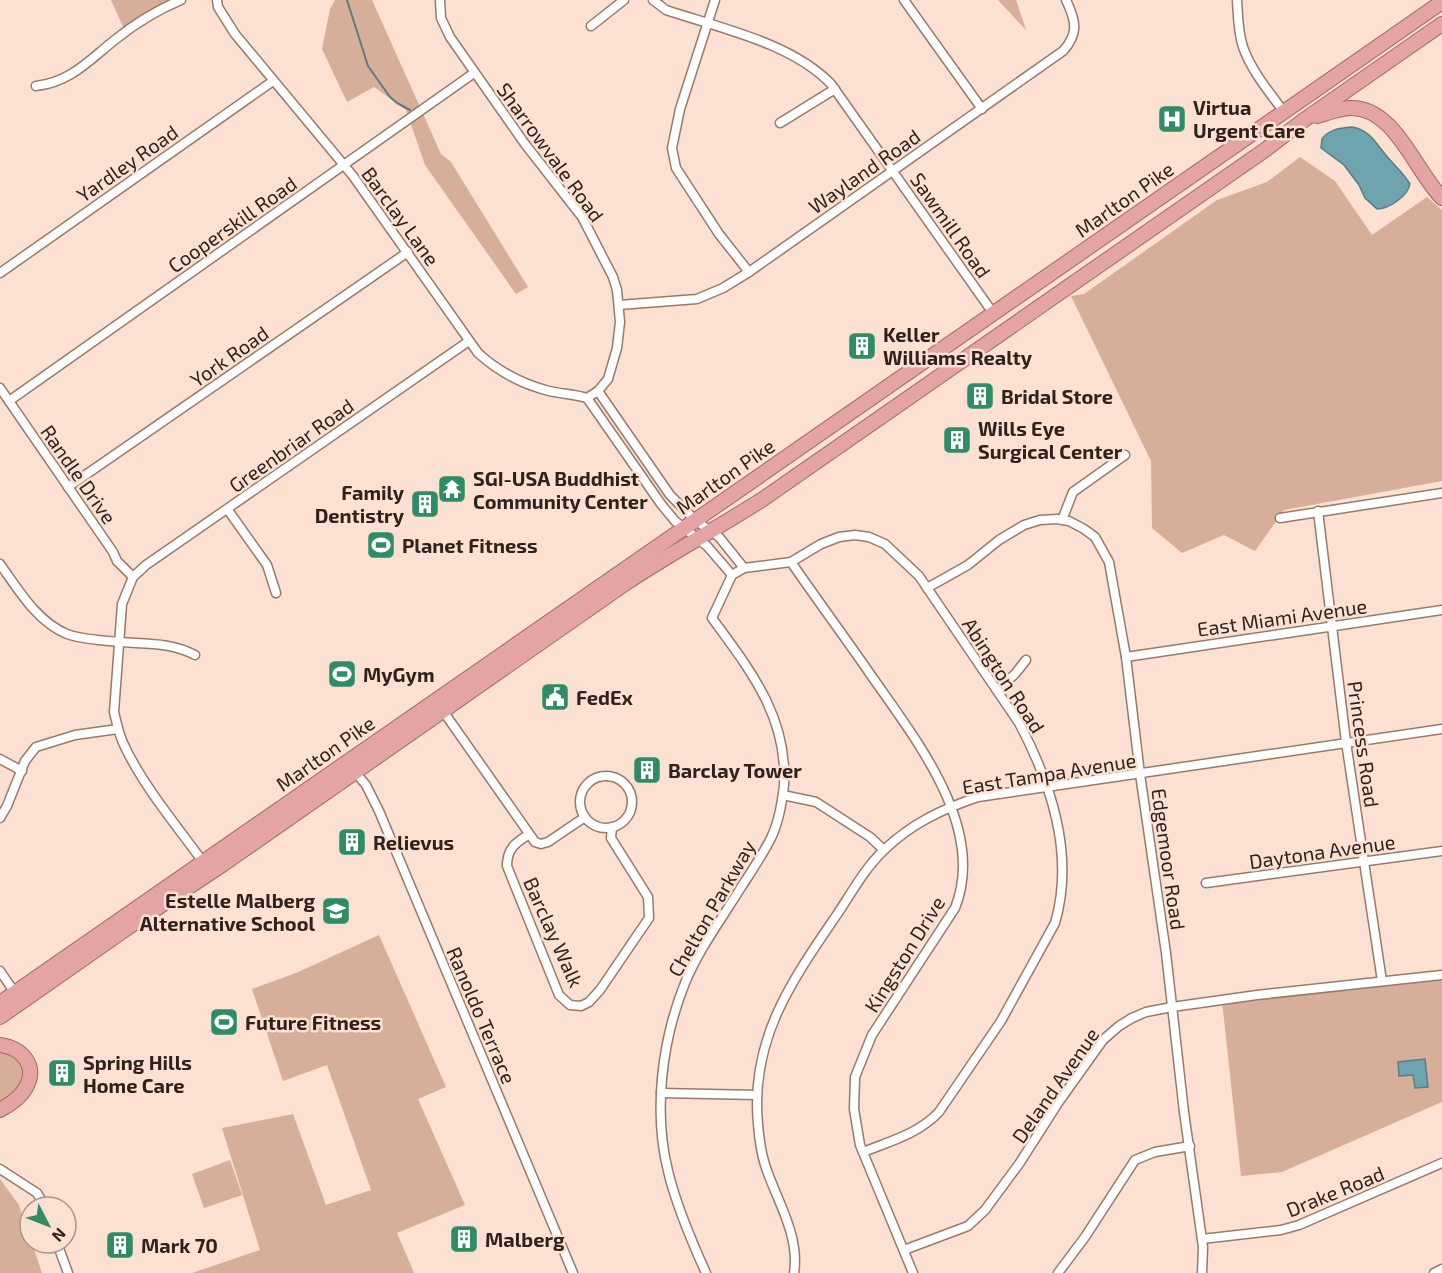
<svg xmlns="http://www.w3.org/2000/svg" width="1442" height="1273" font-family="'Exo 2',sans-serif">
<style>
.green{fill:#d6ae99}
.water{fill:#6da4ae;stroke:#5a7d82;stroke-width:1.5}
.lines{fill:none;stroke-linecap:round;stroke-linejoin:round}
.stream{stroke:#5a7d82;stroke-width:2}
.minor-casing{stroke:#997a69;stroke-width:11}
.trunk-casing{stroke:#a16865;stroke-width:16}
.minor{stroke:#fff;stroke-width:8}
.trunk{stroke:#e4a4a4;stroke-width:14}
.labels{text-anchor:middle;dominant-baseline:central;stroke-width:5;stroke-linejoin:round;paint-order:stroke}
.poi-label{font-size:20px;font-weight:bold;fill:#2f221c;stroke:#fce0d1;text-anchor:start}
.street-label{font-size:20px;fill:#2f221c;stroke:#fce0d1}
</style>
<rect width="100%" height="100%" fill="#fce0d1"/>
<g class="green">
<path d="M111,0H180L125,31Z"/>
<path d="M335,0H372L441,154L451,162L528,287L516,294L425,165L406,110L374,87L347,102L322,49L330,9Z"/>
<path d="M998,0H1016L1026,30Z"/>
<path d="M1300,157L1335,181L1372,235L1427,197L1442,210V481L1284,510L1255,551L1224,535L1182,553L1152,528L1151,461L1071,296L1084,294L1217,200L1267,182Z"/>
<path d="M379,935L446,1087L418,1099L465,1205L397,1233L414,1273H192L260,1250L222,1128L293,1114L326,1205L371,1190L327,1065L283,1081L252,989L296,973Z"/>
<path d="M1442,975V1102L1282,1172L1241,1176L1222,1001Z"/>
<path d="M0,1049L16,1054L25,1070L21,1089L0,1105Z"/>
<path d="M230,1160L242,1195L204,1208L192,1174Z"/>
<path d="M0,1179L19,1205L30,1243H32L42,1273H0Z"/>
</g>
<g class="water">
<path d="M1352,127C1372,130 1378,148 1391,161C1398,169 1404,174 1410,184C1408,196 1389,209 1377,209L1365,198L1359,185L1344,165L1321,148L1322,139C1329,129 1340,128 1352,127Z"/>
<path d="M1425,1059L1428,1087L1415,1088L1413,1075L1399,1076L1398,1062Z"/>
</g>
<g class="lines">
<path class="stream" d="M347,0L368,66L390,97L397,103L410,110"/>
<g class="minor-casing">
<g id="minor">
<path d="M217,0L218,7L235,34L353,176L478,353C499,372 521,384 549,391C562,394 574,394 587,398L598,391L608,379L617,348L620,322L617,290L613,277L582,217L525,144L450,37L441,18L440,0"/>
<path d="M653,0L666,10C720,28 792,43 831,84L993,313"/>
<path d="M715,0L680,109L672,148L676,168L719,234L749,272"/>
<path d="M904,0L982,109"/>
<path d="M1237,0C1238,16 1238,32 1243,47C1251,70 1269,92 1284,112"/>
<path d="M591,26L624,0"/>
<path d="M36,86C71,82 89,60 116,39C136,23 157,10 181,0"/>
<path d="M780,123L835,89"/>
<path d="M0,273L273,81"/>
<path d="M619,305L697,299L723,288L749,272L1063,51C1079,33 1076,21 1066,0"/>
<path d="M0,388L113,552L117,561L133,577"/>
<path d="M598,391L670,495L695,520L719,537L744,568"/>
<path d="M587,398L661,504L675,521L707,546L732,575"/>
<path d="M9,401L474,73"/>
<path d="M68,487L408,252"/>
<path d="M228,510L267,565L276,593"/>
<path d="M1318,511L1346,742L1382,981"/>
<path d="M1280,518L1442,493"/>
<path d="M1062,520L1073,492L1125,455"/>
<path d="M791,562C818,601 846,639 873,678C916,740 987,828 955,908L872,1035L855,1077L854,1109L860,1145L913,1273"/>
<path d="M0,564C18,589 37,622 67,634C83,640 118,642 136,643C157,644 176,645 195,655"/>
<path d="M927,588L968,565L999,540L1024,525L1040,520L1057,519L1069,521L1084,529L1095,537L1109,562L1126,657L1140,774L1166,953L1184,1112L1203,1247L1202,1273"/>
<path d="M1126,657L1442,610"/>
<path d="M997,690L1015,674L1026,660"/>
<path d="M443,711L535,842L541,844L548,842L585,817"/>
<path d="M0,759L22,771"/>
<path d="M355,772L366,785L379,811L573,1273"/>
<circle cx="606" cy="802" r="26"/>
<path d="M783,795L816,802L870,837L884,850"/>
<path d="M0,818L7,806L25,761L36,747L75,735L118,729"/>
<path d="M528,835C515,843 507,849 507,866L559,995L570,1005L581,1006L589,1002L600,990L649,918L648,897L611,838L612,827"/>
<path d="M203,862C177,826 144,787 125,747C119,736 117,724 114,712L122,604L133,577L146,565L469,341"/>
<path d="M1206,883L1442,851"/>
<path d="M0,971L15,993"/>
<path d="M661,1093L757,1095"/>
<path d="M0,1169L37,1193L45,1207"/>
<path d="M1202,1239L1281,1230L1299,1225L1442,1163"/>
<path d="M57,1243L68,1273"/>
<path d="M904,1250L968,1226L985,1210L1019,1164L1058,1103L1103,1040L1119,1026L1132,1018L1146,1012L1172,1007L1257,995L1442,975"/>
<path d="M706,1273C691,1240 676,1205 668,1171C653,1111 662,1040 685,983C699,949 721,920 740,889C751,872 762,856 771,838C779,822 782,803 784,785C788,717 750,670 712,618L732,575L744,568L791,562L821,544L839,537L855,535L869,537L885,544L919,576L1019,723C1051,783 1075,855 1055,923L1001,1021L939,1112C918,1134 891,1141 863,1152"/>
<path d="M794,1273C800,1235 776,1199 765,1165C761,1152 759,1137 758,1124C750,1040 791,982 836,916C851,894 864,869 884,850C911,824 942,809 978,797L1442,729"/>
<path d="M1058,1273L1085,1237L1135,1160L1155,1152L1190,1146"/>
<path d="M1434,1273L1442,1269"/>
</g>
</g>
<g class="trunk-casing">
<g id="trunk">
<path d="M1317,116C1327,113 1338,109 1349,108C1394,105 1415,171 1442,198"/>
<path d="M0,1003L1442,2"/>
<path d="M0,1017L133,924L222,865L626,583C671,553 718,528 763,499L1265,150L1304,120L1442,24"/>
<path d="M0,1045C22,1048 39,1066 25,1089C20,1098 9,1105 0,1110"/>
</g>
</g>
<use href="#minor" class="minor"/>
<use href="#trunk" class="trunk"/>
</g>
<defs>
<g id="hospital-square" transform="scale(1.5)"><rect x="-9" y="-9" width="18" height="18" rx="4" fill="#2f8d65" stroke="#fce0d1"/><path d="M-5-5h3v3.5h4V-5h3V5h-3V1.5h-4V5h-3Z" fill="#fff"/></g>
<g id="building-square" transform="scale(1.5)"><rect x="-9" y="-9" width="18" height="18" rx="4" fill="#2f8d65" stroke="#fce0d1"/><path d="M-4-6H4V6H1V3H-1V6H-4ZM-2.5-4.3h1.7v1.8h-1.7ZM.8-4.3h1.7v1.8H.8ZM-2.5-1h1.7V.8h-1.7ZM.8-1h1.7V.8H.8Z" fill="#fff"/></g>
<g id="temple-square" transform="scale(1.5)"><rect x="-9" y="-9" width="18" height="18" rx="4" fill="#2f8d65" stroke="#fce0d1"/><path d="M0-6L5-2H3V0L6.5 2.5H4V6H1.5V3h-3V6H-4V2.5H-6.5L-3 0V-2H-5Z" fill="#fff"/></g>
<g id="stadium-square" transform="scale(1.5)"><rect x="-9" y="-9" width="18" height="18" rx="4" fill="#2f8d65" stroke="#fce0d1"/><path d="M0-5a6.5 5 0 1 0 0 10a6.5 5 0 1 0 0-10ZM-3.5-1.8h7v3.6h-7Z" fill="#fff"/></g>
<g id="civic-square" transform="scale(1.5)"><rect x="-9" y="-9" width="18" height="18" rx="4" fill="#2f8d65" stroke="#fce0d1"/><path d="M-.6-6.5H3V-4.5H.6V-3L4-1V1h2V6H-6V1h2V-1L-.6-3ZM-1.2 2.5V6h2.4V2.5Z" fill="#fff"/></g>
<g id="school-square" transform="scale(1.5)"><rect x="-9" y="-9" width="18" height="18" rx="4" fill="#2f8d65" stroke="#fce0d1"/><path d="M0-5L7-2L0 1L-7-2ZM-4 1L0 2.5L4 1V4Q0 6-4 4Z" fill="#fff"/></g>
</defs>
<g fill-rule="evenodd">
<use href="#hospital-square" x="1172" y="119"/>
<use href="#building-square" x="862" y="346"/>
<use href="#building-square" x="980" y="396"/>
<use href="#building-square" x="957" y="440"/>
<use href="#temple-square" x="452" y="489"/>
<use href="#building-square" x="425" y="504"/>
<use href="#stadium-square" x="381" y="545"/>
<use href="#stadium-square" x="342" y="674"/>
<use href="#civic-square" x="555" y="697"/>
<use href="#building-square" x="647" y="770"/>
<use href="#building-square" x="352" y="842"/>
<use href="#school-square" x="336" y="911"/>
<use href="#stadium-square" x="224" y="1022"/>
<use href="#building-square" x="62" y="1073"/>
<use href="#building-square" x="464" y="1239"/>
<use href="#building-square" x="120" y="1245"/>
</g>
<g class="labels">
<g class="poi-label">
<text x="1193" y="107">Virtua<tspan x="1193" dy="23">Urgent Care</tspan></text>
<text x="883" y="334">Keller<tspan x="883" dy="23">Williams Realty</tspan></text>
<text x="1001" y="396">Bridal Store</text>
<text x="978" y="428">Wills Eye<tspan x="978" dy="23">Surgical Center</tspan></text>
<text x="473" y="478">SGI-USA Buddhist<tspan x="473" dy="23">Community Center</tspan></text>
<text x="404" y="492" text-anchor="end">Family<tspan x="404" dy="23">Dentistry</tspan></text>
<text x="402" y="545">Planet Fitness</text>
<text x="363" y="674">MyGym</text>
<text x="576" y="697">FedEx</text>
<text x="668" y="770">Barclay Tower</text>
<text x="373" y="842">Relievus</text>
<text x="315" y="900" text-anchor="end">Estelle Malberg<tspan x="315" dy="23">Alternative School</tspan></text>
<text x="245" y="1022">Future Fitness</text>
<text x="83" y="1062">Spring Hills<tspan x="83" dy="23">Home Care</tspan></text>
<text x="485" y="1239">Malberg</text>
<text x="141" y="1245">Mark 70</text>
</g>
<g class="street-label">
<text transform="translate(551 152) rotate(54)">Sharrowvale Road</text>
<text transform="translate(127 163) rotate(-35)">Yardley Road</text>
<text transform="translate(864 171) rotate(-35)">Wayland Road</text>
<text transform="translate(1124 199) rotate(-35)">Marlton Pike</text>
<text transform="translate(401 216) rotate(54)">Barclay Lane</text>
<text transform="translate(232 224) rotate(-35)">Cooperskill Road</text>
<text transform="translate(951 225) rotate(55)">Sawmill Road</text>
<text transform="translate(229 356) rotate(-35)">York Road</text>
<text transform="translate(291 445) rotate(-35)">Greenbriar Road</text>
<text transform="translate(79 474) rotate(55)">Randle Drive</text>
<text transform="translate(725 476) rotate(-35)">Marlton Pike</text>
<text transform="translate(1282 617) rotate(-8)">East Miami Avenue</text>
<text transform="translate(1004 675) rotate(57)">Abington Road</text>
<text transform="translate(1364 744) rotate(82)">Princess Road</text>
<text transform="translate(325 753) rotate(-35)">Marlton Pike</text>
<text transform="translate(1049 773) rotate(-9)">East Tampa Avenue</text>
<text transform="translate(1322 851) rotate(-8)">Daytona Avenue</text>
<text transform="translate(1169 859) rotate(82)">Edgemoor Road</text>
<text transform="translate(711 908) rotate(-60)">Chelton Parkway</text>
<text transform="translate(554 932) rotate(66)">Barclay Walk</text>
<text transform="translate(904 954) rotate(-58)">Kingston Drive</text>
<text transform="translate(482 1015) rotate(67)">Ranoldo Terrace</text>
<text transform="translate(1055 1085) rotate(-55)">Deland Avenue</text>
<text transform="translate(1335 1191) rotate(-22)">Drake Road</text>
</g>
</g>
<g transform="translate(48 1225) rotate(132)"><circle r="28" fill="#fce0d1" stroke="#aa9489" stroke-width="1.5"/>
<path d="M0-4.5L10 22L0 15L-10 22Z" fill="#2f8d65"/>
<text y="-9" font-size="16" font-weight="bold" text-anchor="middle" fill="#2f221c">N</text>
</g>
</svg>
